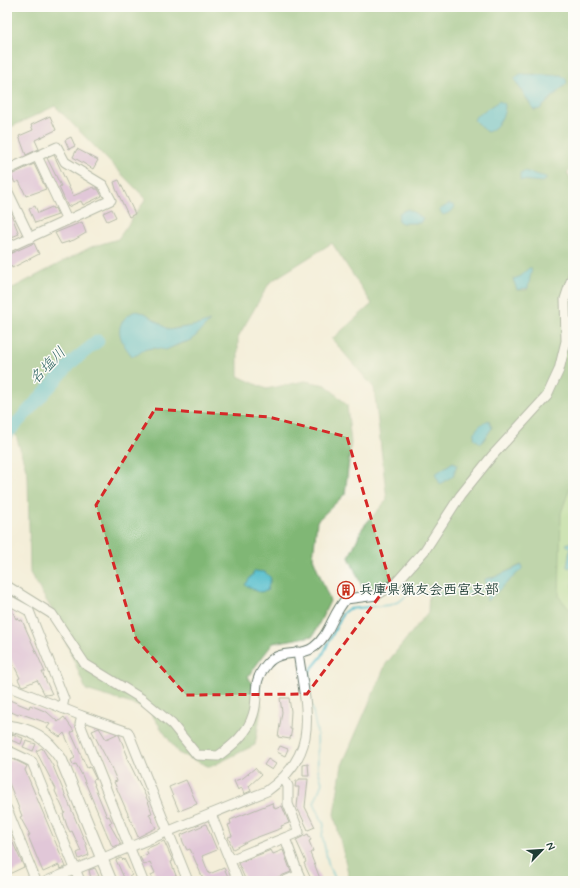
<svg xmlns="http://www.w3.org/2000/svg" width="580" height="888" font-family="Mynerve,'Klee One',sans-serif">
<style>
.green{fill:#a0d687;stroke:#608a5e}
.forest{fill:#80b774;stroke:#507a54;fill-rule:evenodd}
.water{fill:#4fbbca;stroke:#377c7f}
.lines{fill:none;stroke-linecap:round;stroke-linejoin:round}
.stream{stroke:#4fbbca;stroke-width:2}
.river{stroke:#4fbbca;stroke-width:13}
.building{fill:#cb97d7}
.minor-casing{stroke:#6a7b6e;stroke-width:11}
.tertiary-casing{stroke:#6a7b6e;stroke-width:13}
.minor{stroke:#fff;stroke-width:9}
.tertiary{stroke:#fff;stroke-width:11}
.marked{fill:none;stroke:#d62828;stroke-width:3;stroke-dasharray:8 5;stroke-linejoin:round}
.labels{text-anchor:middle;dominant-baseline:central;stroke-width:3;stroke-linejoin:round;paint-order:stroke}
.poi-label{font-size:14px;font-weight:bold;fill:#1f3d34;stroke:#fdfcf7;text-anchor:start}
.water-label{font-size:15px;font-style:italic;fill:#2d6361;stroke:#fdfcf7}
</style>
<rect width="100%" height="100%" fill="#fdfcf7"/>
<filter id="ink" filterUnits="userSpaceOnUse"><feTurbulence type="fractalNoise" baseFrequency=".025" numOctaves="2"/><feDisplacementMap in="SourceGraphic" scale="8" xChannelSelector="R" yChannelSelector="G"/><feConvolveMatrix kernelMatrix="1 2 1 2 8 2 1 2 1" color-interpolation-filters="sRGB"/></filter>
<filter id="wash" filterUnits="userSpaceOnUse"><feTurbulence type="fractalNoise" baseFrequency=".012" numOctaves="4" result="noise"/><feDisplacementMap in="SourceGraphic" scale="16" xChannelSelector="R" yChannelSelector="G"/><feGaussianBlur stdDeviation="0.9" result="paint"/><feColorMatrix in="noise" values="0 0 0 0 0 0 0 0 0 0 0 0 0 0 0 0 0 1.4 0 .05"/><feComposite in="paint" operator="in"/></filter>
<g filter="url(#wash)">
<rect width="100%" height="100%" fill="#f4eed9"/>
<path class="green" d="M573,413V669L549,600Z"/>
<path class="forest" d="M7,7H573V166L567,173L573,183V479L561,513L559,597L573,613V881H350L334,814L342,765L386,664L428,612L429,585L364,591L349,557L363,527L387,500L374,388L332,339L372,304L332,243L270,282L238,337V376L266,389L305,381L326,385L347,405L351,443L345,494L317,521L313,558L330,601L313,636L273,643L248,676L262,705L255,745L210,767L178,753L148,709L86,690L55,615L30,573L28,476L15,432L7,430V291L91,247L118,239L146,199L55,106L11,127L7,135ZM534,74L567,83L540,109L534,110L515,79ZM408,209L423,218L420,223H402ZM529,275L527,290H517L513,279ZM145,313L169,330C182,326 197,328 209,321L192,340L175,346L146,349ZM489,420L492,428L481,443L485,422ZM453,462L457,464L453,476L436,474ZM521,565L485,586V579L495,577ZM255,571L259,572L267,591L253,590Z"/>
<g class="water">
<path d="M520,74C534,74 547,76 561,75L566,79L567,83L540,109L534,110L514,79Z"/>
<path d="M499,101L505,104C506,114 497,130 487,132L474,120L476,116Z"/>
<path d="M524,171L546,177V180L542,182L520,180V173Z"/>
<path d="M449,204L453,205L455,207L451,212L443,215L439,210Z"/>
<path d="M408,209L423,218L420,223H402L398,221L399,213Z"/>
<path d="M529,268H532L528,288L517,290L513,279L519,277Z"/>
<path d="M135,311L145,313L169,330L198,325L210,321L192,340L179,344L166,350C160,349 153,347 147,349C141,350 139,356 132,356C118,339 112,323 135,311Z"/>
<path d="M489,420L492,428L481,444L474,438C474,428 481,424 489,420Z"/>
<path d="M453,462L457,464L453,476L440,484L435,474Z"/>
<path d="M573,534V565L570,568L567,567L570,549L566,544L571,542Z"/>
<path d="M522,565V569L487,601L485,579L495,577Z"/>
<path d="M255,571L265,572L271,578L267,591L259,592L245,585Z"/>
</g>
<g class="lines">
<path class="stream" d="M337,881L329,867L322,835L324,825L314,803L322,783L318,769L317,732L310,697L309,672L322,656L343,613L348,609L390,605L400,601L407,595L419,592L432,594H461L487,588"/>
<path class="river" d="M7,434L73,361L98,341"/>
</g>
<g id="blocks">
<g class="building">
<path d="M50,116L56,130L35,140L39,149L26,155L19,136L33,130L31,125Z"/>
<path d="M71,137L75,146L69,149L65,140Z"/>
<path d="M77,149L98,160L93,169L73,157Z"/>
<path d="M54,155L73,196L94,187L95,189H98L102,196L83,205L81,201L68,207L59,187L61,186L47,158Z"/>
<path d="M34,164L46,189L26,196L19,181L15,183L11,175Z"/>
<path d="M119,180L135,214L129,217L116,189L114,182Z"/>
<path d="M7,204L19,234L12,237L7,225Z"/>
<path d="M35,206L38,213L52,207L53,209L55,208L58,215L35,223L29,209Z"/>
<path d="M112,209L116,217L107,221L103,213Z"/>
<path d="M82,222L86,233L74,240L61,244L55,233Z"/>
<path d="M34,243L39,254L12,268L11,265L7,267V255Z"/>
<path d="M346,584H349L352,592L342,595L339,586Z"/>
<path d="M12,610L16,619L18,618L19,621L22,620L45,672H42L52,694L45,695L37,680L23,686L21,685L18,679L20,678L8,653L11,652L7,644V612Z"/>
<path d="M280,698H289L291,711L290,729H292L290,739L278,737L282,712Z"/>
<path d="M7,699L29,708L30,705L47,712L58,722L64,717L74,731L71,733L87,768L90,767L96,779L93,780L95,785H94L107,817L109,816L112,822L109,823L121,844L113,847L112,846L82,775L76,764L73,765L71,760L75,758L64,733L60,737L47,728L50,724L19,713L18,715L7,710Z"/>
<path d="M99,728L106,739L117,734L119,735L128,757L127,758L148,801L152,813L149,814L156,828L138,837L114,782L117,781L111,767L92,731Z"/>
<path d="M12,734L23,738L21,744L10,740Z"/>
<path d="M26,741L36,744L33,751L23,747Z"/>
<path d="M280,746L288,749L285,756L277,752Z"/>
<path d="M42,748L53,766L86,844L89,855L79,859L77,853L81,851L72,831L70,832L67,826L63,814L65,813L55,791L56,789L36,751Z"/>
<path d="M13,759L27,766L25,770L66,867L60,869L59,865L43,872L28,836L30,835L20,817L22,816L7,778V762Z"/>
<path d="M268,759L276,764L272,770L264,765Z"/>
<path d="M308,764L309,776H303V765Z"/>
<path d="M255,768L261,775L249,786L251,791L244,794L242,788L238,790L234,781L243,778Z"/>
<path d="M299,779H308L305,807L315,827L308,830L297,807L299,787H295L296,781H299Z"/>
<path d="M186,780L197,804L179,811L169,787Z"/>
<path d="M272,803L275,809L282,806L289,823L281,826L282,828L250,840L233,849L228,837L232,836L228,825L231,824L230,820Z"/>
<path d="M206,824L217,850L202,856L209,874L224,868L230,881H204L191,851L190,849L187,850L183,842L181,835Z"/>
<path d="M7,830L24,867L7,875Z"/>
<path d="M308,834L311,840L309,841L313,851L310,853L321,881H312L306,868L304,863L306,862L296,840Z"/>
<path d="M164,841L173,861L171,862L178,881H154L151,875L155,873L150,862L144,865L140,857L148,854L146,849Z"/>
<path d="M271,850L273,854L283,850L291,872L268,881H246L238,863Z"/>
<path d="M121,858L123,860L124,859L132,875L125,880L116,860Z"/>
<path d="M95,868L99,876L91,879L89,870Z"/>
</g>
</g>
</g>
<g filter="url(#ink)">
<use href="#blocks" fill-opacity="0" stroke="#6a7b6e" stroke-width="1"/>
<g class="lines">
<g class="minor-casing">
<g id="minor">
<path d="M37,156L67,220"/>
<path d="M7,170L57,147L65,162L103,185L111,200L7,248"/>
<path d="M7,190L30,238"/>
<path d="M7,586L52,614L85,664L142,699L172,724L197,755L218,756C232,746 248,733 253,715C260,695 250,684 267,664C280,648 300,658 314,647C330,635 332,614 346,599L377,595L395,584L425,550L460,496L492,456L547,396L559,370L566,341L565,299L573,275"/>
<path d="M7,599L29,611L64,699L62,708"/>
<path d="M7,686L82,716L128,732L188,881"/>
<path d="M82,716L80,724L143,881"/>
<path d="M7,750L32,762L80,881"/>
<path d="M7,809L36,881"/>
<path d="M211,814L238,881"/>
<path d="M285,838L301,881"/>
<path d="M230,860L299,832L288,804V786L284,779"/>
<path d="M47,881L267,791C322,752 306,710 298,652"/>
<path d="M285,881L299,875"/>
</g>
</g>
<g class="tertiary-casing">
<path id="tertiary" d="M7,726C32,729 47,738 61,759L111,881"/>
</g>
<use href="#minor" class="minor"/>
<use href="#tertiary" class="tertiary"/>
</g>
</g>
<path d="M0 0H580V888H0ZM155,409L269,417L347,437L390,582L307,694L186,695L136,639L96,505Z" fill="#f4eed9" fill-opacity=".55" fill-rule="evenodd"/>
<path class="marked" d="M155,409L269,417L347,437L390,582L307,694L186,695L136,639L96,505Z"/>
<defs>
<g id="building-ring" transform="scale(0.9)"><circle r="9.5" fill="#fdfcf7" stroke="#c8321e" stroke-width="1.5"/><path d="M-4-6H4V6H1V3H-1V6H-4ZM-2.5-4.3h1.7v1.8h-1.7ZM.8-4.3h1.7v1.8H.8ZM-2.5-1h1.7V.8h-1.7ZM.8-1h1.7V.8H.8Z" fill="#c8321e"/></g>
</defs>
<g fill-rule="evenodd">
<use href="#building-ring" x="346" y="590"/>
</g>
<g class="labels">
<g class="poi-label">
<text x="359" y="590">兵庫県猟友会西宮支部</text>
</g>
<g class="water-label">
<text transform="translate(48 366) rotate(-46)">名塩川</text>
</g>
</g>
<rect width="580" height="888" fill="none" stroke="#fdfcf7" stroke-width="24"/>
<g transform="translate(542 850) rotate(65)" stroke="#fdfcf7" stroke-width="3" paint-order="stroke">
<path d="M0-3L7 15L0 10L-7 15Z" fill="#1f3d34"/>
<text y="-6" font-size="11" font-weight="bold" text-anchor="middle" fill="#1f3d34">N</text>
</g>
</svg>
